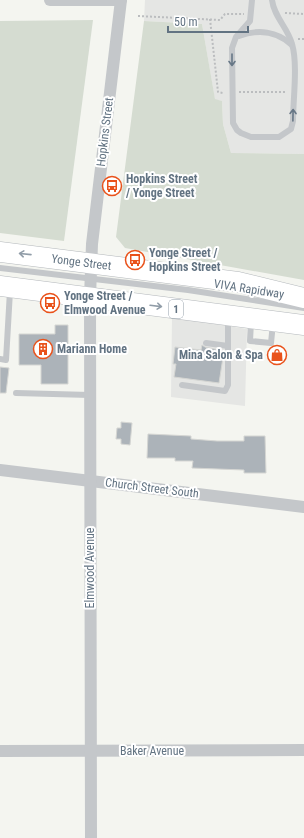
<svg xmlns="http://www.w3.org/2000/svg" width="304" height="838" font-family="'Roboto Condensed',sans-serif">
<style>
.built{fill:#e5e6e4}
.green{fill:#d5dcd1}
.building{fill:#acb3b9;stroke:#d5d6d3}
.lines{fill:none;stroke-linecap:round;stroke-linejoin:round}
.primary-casing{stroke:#b4b8bc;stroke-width:21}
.path{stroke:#bbbdbf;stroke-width:2;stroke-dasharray:2 2;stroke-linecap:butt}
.lane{stroke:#c4c7ca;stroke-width:6}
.street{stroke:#c4c7ca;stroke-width:12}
.primary{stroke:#fff;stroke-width:20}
.oneway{stroke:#677786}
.oneway2{stroke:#919da8}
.labels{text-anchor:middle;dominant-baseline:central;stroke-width:4;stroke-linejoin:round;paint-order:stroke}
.shield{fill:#fff;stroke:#919da8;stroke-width:1}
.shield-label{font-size:11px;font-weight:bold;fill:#627382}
.street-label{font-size:12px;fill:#627382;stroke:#fff}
.poi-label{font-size:12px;font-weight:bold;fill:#627382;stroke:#fff;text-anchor:start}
</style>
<rect width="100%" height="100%" fill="#f4f5f0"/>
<g class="built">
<path d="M145,0H304V154L231,153L223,124L222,101L215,100L202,24L144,21Z"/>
<path d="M172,317L247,329L245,406L171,397Z"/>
</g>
<g class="green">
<path d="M93,20L64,241L0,233V21Z"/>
<path d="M144,21L202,24L215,99L222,101L223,124L231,153L304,154V280L125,248L116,237Z"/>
</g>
<g class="building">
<path d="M55,325H68V384H41V365H19V334H55Z"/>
<path d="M202,345L205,347L224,351L219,383L174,377L176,364H173L175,347L201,350Z"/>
<path d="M0,367L9,368L6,393H0Z"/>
<path d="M121,422L132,423L130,445L121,444V439H116L117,428H121Z"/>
<path d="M148,434L191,436V439L217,441H244V436H265L266,473H244V470L192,468L193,461H175V458H147Z"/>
</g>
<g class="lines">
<g class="primary-casing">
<g id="primary">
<path id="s1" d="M0,252L238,282L304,298"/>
<path d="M0,286L304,325"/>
</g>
</g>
<g class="path">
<path d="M285,13L304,14"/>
<path d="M138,16L220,20L225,14H244"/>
<path d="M210,19L218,92L223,93"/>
<path d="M298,39H304"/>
<path d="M239,92H287"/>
</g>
<g class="lane">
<path d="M252,0L250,21L236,37L232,48L233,123L237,130L241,133L251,137H279L291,129L293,121C293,100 298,64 292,44C288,28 274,17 272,0"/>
<path d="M239,36C258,29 277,31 292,45"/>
<path d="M0,268L188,290L304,308"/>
<path d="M251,322L250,341L271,343L273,323"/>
<path d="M206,343L228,346"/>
<path d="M0,359L6,360L10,291"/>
<path d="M182,385L225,391L228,385V317"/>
<path d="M16,393L90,395"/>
</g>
<g class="street">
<path d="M50,0H121"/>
<path d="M0,470L304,507"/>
<path d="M0,751L304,750"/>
<path d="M91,838L90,297L92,244L121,0"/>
</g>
<use href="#primary" class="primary"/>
</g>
<defs><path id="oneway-shaft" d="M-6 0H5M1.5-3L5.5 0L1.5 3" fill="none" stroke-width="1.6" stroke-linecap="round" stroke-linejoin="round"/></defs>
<g class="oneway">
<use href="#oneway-shaft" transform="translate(232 60) rotate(90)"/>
<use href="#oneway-shaft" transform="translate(293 115) rotate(-89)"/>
</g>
<g class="oneway2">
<use href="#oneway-shaft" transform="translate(25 254) rotate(-174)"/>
<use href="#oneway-shaft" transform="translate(156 306) rotate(7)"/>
</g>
<defs>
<g id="bus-ring" transform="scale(1)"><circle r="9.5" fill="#fff" stroke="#e9521b" stroke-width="1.5"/><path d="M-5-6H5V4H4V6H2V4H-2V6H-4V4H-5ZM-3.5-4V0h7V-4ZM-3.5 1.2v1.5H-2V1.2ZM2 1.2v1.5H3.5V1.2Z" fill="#e9521b"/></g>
<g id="building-ring" transform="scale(1)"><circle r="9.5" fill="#fff" stroke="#e9521b" stroke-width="1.5"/><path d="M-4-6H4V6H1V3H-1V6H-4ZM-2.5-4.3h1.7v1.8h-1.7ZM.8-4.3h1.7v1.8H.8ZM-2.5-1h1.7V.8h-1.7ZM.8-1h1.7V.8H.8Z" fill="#e9521b"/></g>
<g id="shop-ring" transform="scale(1)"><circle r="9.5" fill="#fff" stroke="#e9521b" stroke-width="1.5"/><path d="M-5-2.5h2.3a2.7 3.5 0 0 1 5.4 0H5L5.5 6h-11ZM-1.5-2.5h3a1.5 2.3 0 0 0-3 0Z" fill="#e9521b"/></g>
</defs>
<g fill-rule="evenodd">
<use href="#bus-ring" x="112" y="186"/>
<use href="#bus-ring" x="135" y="260"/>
<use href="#bus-ring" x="50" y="303"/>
<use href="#building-ring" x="43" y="349"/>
<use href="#shop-ring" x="277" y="355"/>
</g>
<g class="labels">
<rect class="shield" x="169" y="300" width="14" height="18" rx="3"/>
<g class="shield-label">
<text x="176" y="309">1</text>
</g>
<g class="street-label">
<text transform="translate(105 132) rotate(-83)">Hopkins Street</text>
<text stroke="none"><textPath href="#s1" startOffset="82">Yonge Street</textPath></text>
<text transform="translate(249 289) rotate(9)">VIVA Rapidway</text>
<text transform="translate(152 488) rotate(7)">Church Street South</text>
<text transform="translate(90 568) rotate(-90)">Elmwood Avenue</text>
<text x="152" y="751">Baker Avenue</text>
</g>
<g class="poi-label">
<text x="126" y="179">Hopkins Street<tspan x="126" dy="14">/ Yonge Street</tspan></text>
<text x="149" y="253">Yonge Street /<tspan x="149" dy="14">Hopkins Street</tspan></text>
<text x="64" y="296">Yonge Street /<tspan x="64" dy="14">Elmwood Avenue</tspan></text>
<text x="57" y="349">Mariann Home</text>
<text x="263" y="355" text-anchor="end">Mina Salon &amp; Spa</text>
</g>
</g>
<path d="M168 26v6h80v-6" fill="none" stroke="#627382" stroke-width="2"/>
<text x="174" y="26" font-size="12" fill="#627382" stroke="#ffffff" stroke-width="3" paint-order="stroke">50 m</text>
</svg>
